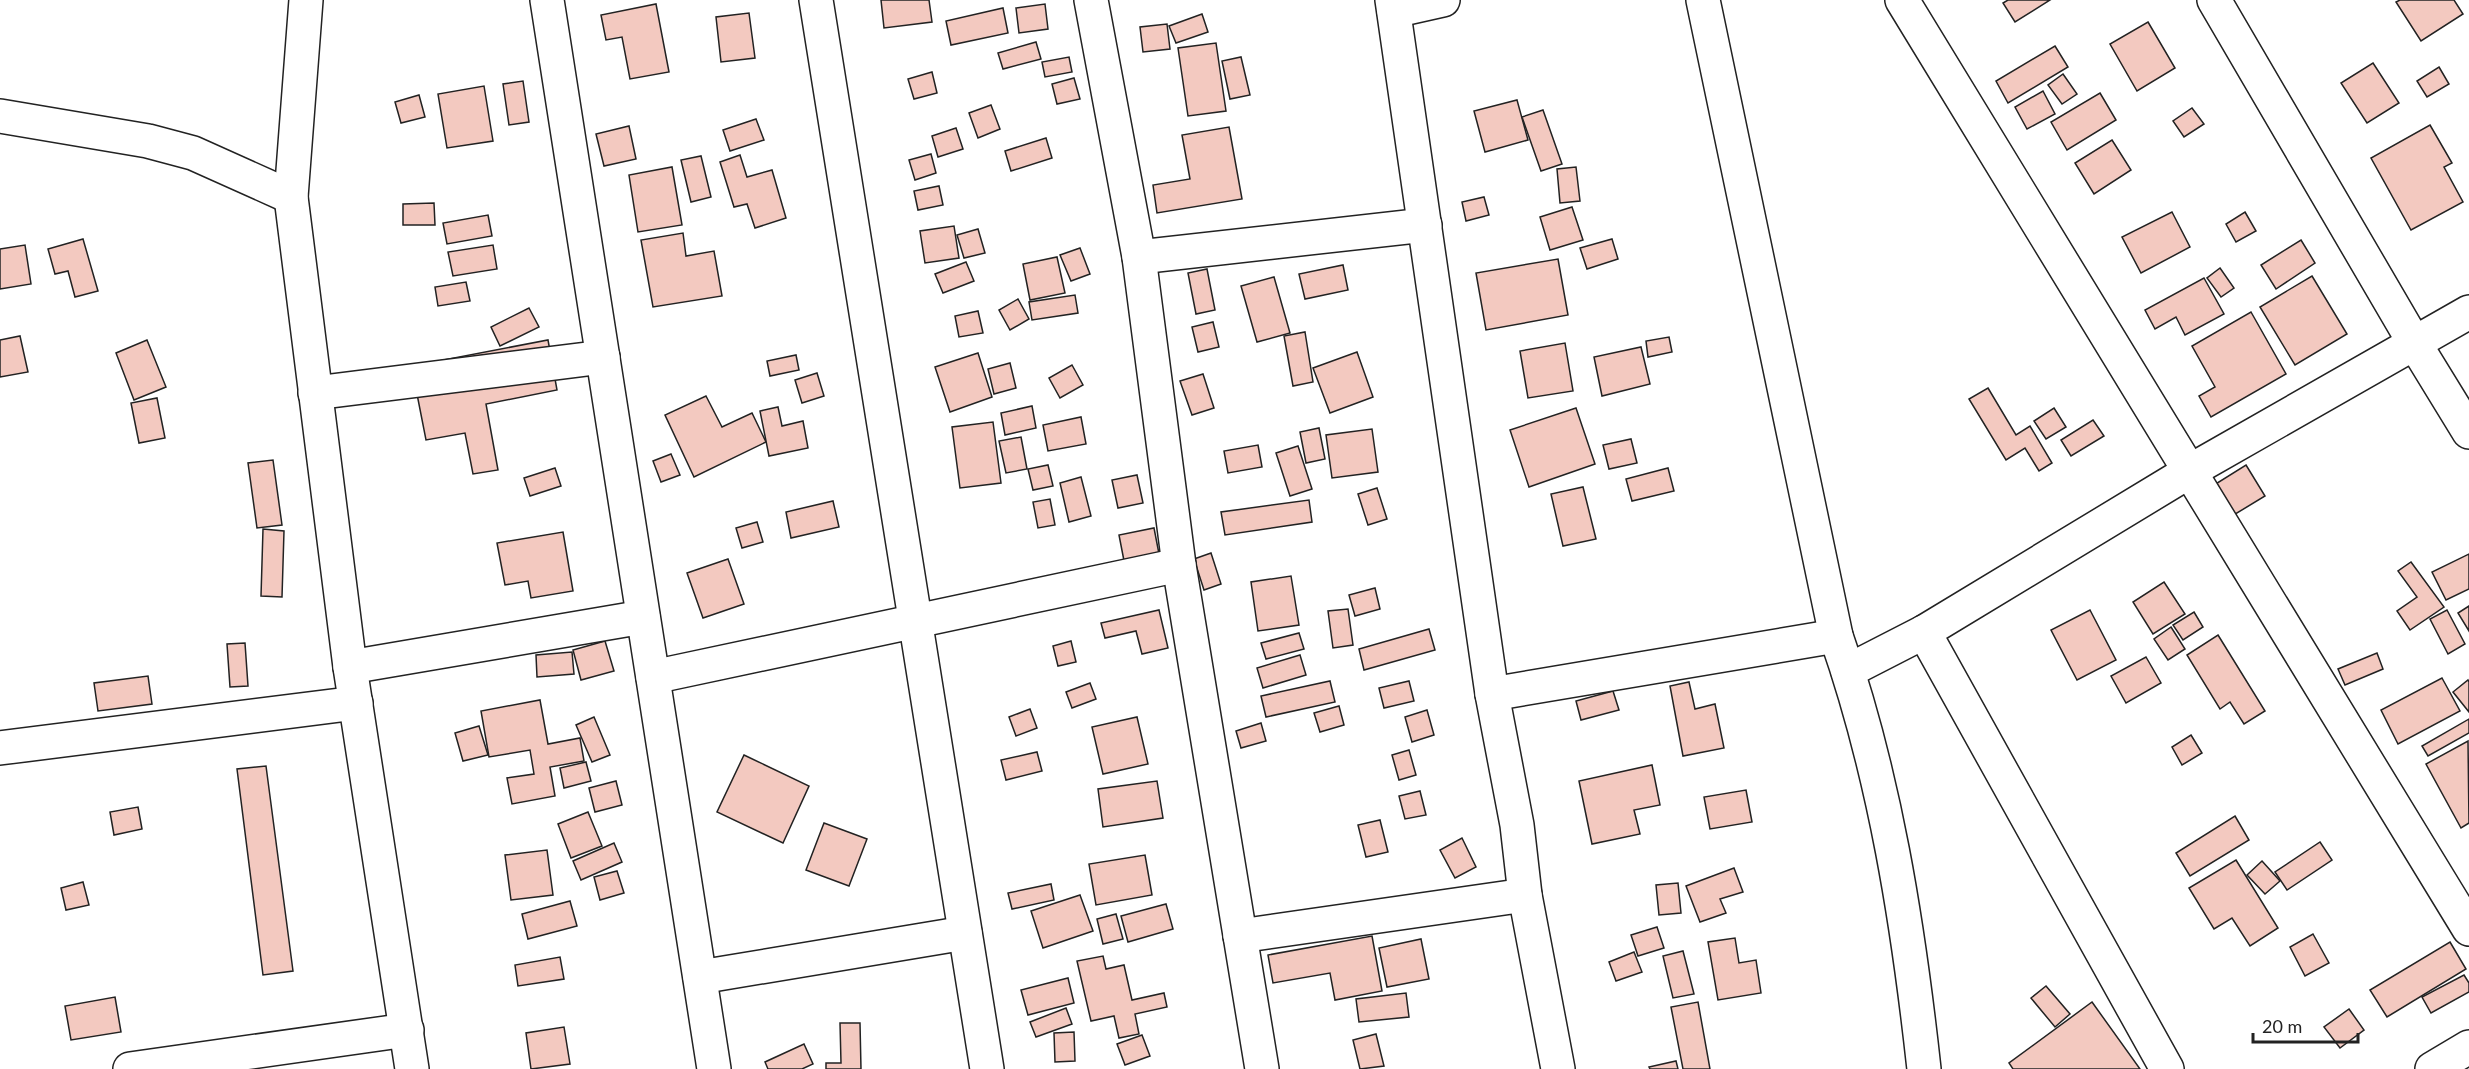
<svg xmlns="http://www.w3.org/2000/svg" width="2469" height="1069" font-family="Lato,sans-serif">
<style>
.building{fill:#f3c9c0;stroke:#222;stroke-width:1.5}
.lines{fill:none;stroke-linecap:round;stroke-linejoin:round}
.minor-casing{stroke:#222;stroke-width:36}
.minor{stroke:#fff;stroke-width:33}
</style>
<rect width="100%" height="100%" fill="#fff"/>
<g class="building">
<path d="M881,0H929L932,22L884,28Z"/>
<path d="M2008,0H2050L2015,22L2003,3Z"/>
<path d="M2400,0H2454L2463,14L2421,41L2396,2Z"/>
<path d="M656,4L669,72L630,79L622,37L606,40L601,15Z"/>
<path d="M1045,4L1048,29L1019,33L1016,8Z"/>
<path d="M1003,8L1008,33L951,45L946,21Z"/>
<path d="M749,13L755,58L721,62L716,17Z"/>
<path d="M1202,14L1208,32L1176,43L1169,26Z"/>
<path d="M2148,22L2175,68L2137,91L2110,44Z"/>
<path d="M1167,24L1170,49L1143,52L1140,27Z"/>
<path d="M1036,42L1041,59L1003,69L998,53Z"/>
<path d="M1216,43L1226,111L1188,116L1178,48Z"/>
<path d="M2055,46L2068,67L2008,103L1996,81Z"/>
<path d="M1069,57L1072,72L1045,77L1042,62Z"/>
<path d="M1241,57L1250,95L1230,99L1222,61Z"/>
<path d="M2373,63L2399,103L2367,123L2341,83Z"/>
<path d="M2439,67L2449,84L2427,97L2417,81Z"/>
<path d="M932,72L937,93L914,99L908,79Z"/>
<path d="M2063,74L2077,94L2062,104L2048,85Z"/>
<path d="M1074,78L1080,99L1057,104L1052,84Z"/>
<path d="M523,81L529,122L509,125L503,84Z"/>
<path d="M484,86L493,141L447,148L438,94Z"/>
<path d="M2043,91L2055,114L2027,129L2015,107Z"/>
<path d="M2100,93L2116,120L2067,150L2051,122Z"/>
<path d="M419,95L425,117L401,123L395,102Z"/>
<path d="M1517,100L1528,140L1485,152L1474,111Z"/>
<path d="M991,105L1000,129L978,138L969,113Z"/>
<path d="M2192,108L2204,124L2184,137L2173,121Z"/>
<path d="M1543,110L1562,164L1541,171L1522,117Z"/>
<path d="M756,119L764,140L730,151L723,130Z"/>
<path d="M2430,125L2452,163L2444,167L2463,202L2411,230L2371,158Z"/>
<path d="M629,126L636,159L604,166L596,134Z"/>
<path d="M1229,127L1242,199L1157,213L1153,185L1190,179L1182,135Z"/>
<path d="M956,128L963,149L938,157L932,136Z"/>
<path d="M1046,138L1052,158L1011,171L1005,151Z"/>
<path d="M2112,140L2131,170L2094,194L2075,163Z"/>
<path d="M931,154L936,173L915,180L909,160Z"/>
<path d="M740,155L747,177L772,170L786,218L755,228L747,204L734,207L720,162Z"/>
<path d="M701,156L711,197L691,202L681,160Z"/>
<path d="M672,167L682,225L638,232L629,175Z"/>
<path d="M1576,167L1580,201L1560,203L1557,169Z"/>
<path d="M939,186L943,205L918,210L914,191Z"/>
<path d="M1484,197L1489,215L1466,221L1462,202Z"/>
<path d="M434,203L435,225H403V204Z"/>
<path d="M1572,207L1583,240L1550,250L1540,217Z"/>
<path d="M2172,212L2190,247L2141,273L2122,237Z"/>
<path d="M2245,212L2256,231L2236,242L2226,224Z"/>
<path d="M488,215L492,236L447,244L443,223Z"/>
<path d="M954,226L959,258L925,263L920,231Z"/>
<path d="M978,229L985,253L964,258L957,235Z"/>
<path d="M683,233L686,256L714,251L722,296L653,307L641,240Z"/>
<path d="M83,239L98,291L75,297L68,271L55,274L48,249Z"/>
<path d="M1612,239L1618,259L1587,269L1580,248Z"/>
<path d="M2301,240L2315,263L2276,289L2261,265Z"/>
<path d="M25,245L31,284L0,289V249Z"/>
<path d="M493,245L497,269L453,276L448,252Z"/>
<path d="M1080,248L1090,274L1071,281L1060,255Z"/>
<path d="M1057,257L1065,293L1030,300L1023,264Z"/>
<path d="M1558,259L1568,315L1486,330L1476,273Z"/>
<path d="M966,262L974,281L943,293L935,274Z"/>
<path d="M1343,265L1348,290L1305,299L1299,274Z"/>
<path d="M2220,268L2234,288L2221,297L2207,278Z"/>
<path d="M1207,269L1215,310L1196,314L1188,273Z"/>
<path d="M2312,276L2347,334L2295,365L2260,307Z"/>
<path d="M1274,277L1290,333L1257,342L1241,286Z"/>
<path d="M2204,278L2224,314L2185,335L2176,317L2155,329L2145,310Z"/>
<path d="M466,282L470,301L438,306L435,287Z"/>
<path d="M1075,295L1078,313L1032,320L1029,302Z"/>
<path d="M1018,299L1029,319L1010,330L999,310Z"/>
<path d="M529,308L539,327L500,346L491,327Z"/>
<path d="M978,311L983,333L959,337L955,316Z"/>
<path d="M2251,312L2286,374L2211,417L2199,396L2215,387L2192,346Z"/>
<path d="M1213,322L1219,347L1198,352L1192,327Z"/>
<path d="M1305,332L1313,382L1293,386L1284,336Z"/>
<path d="M20,336L28,372L0,377V340Z"/>
<path d="M1669,337L1672,352L1648,357L1646,341Z"/>
<path d="M147,340L166,387L134,400L116,353Z"/>
<path d="M548,340L557,390L486,404L498,470L473,474L465,433L426,440L416,389L442,384L438,361Z"/>
<path d="M1565,343L1573,391L1528,398L1520,351Z"/>
<path d="M1641,347L1650,384L1602,396L1594,357Z"/>
<path d="M1357,352L1373,397L1330,413L1313,368Z"/>
<path d="M978,353L992,397L950,412L935,367Z"/>
<path d="M796,355L799,370L770,376L767,361Z"/>
<path d="M1010,363L1016,388L994,394L988,369Z"/>
<path d="M1072,365L1083,385L1060,398L1049,378Z"/>
<path d="M817,373L824,396L802,403L795,380Z"/>
<path d="M1203,374L1214,408L1192,415L1180,381Z"/>
<path d="M1988,388L2016,435L2030,426L2052,463L2039,471L2025,448L2006,460L1969,399Z"/>
<path d="M706,396L722,427L752,413L766,442L694,477L665,415Z"/>
<path d="M157,398L165,438L139,443L131,403Z"/>
<path d="M1032,406L1036,428L1005,435L1001,413Z"/>
<path d="M778,407L782,426L803,421L808,448L769,456L760,411Z"/>
<path d="M1576,408L1595,464L1529,487L1510,430Z"/>
<path d="M2054,408L2066,427L2046,439L2034,421Z"/>
<path d="M1081,417L1086,444L1048,451L1043,425Z"/>
<path d="M2093,420L2104,436L2071,456L2061,440Z"/>
<path d="M993,422L1001,483L960,488L952,427Z"/>
<path d="M1319,428L1325,459L1306,463L1300,432Z"/>
<path d="M1372,429L1378,472L1332,478L1326,435Z"/>
<path d="M1021,437L1027,469L1006,473L999,441Z"/>
<path d="M1631,439L1637,463L1609,469L1603,445Z"/>
<path d="M1258,445L1262,467L1228,473L1224,451Z"/>
<path d="M1298,446L1312,489L1290,496L1276,453Z"/>
<path d="M671,454L680,475L661,482L653,461Z"/>
<path d="M273,460L282,525L257,528L248,463Z"/>
<path d="M1048,465L1053,486L1033,490L1028,469Z"/>
<path d="M2246,465L2265,496L2232,516L2214,485Z"/>
<path d="M555,468L561,486L530,496L524,478Z"/>
<path d="M1668,468L1674,491L1632,501L1626,479Z"/>
<path d="M1137,475L1143,503L1118,508L1112,480Z"/>
<path d="M1081,477L1091,516L1069,522L1060,483Z"/>
<path d="M1583,487L1596,539L1563,546L1551,494Z"/>
<path d="M1377,488L1387,519L1368,525L1358,494Z"/>
<path d="M1050,499L1055,525L1038,528L1033,502Z"/>
<path d="M1309,500L1312,522L1225,535L1221,512Z"/>
<path d="M833,501L839,527L791,538L786,512Z"/>
<path d="M757,522L763,542L742,548L736,528Z"/>
<path d="M1154,528L1160,559L1125,566L1119,535Z"/>
<path d="M263,529L284,531L282,597L261,596Z"/>
<path d="M563,532L573,591L531,598L528,581L505,585L497,543Z"/>
<path d="M1211,553L1221,584L1204,590L1194,559Z"/>
<path d="M2469,554V589L2446,600L2432,572Z"/>
<path d="M728,559L744,604L703,618L687,573Z"/>
<path d="M2411,562L2444,607L2410,630L2397,611L2417,597L2398,571Z"/>
<path d="M1291,576L1299,625L1258,631L1251,582Z"/>
<path d="M2164,582L2185,614L2153,634L2133,602Z"/>
<path d="M1375,588L1380,609L1355,616L1349,595Z"/>
<path d="M2469,606V631L2458,613Z"/>
<path d="M1348,609L1353,645L1333,648L1328,611Z"/>
<path d="M1159,610L1168,648L1142,654L1136,631L1105,638L1101,623Z"/>
<path d="M2090,610L2116,660L2077,680L2051,630Z"/>
<path d="M2447,610L2465,644L2448,654L2430,619Z"/>
<path d="M2194,612L2203,627L2183,640L2173,625Z"/>
<path d="M2171,627L2185,649L2168,660L2154,639Z"/>
<path d="M1429,629L1435,650L1364,670L1359,649Z"/>
<path d="M1299,633L1304,649L1266,659L1261,643Z"/>
<path d="M2218,635L2265,711L2244,724L2230,702L2220,709L2187,655Z"/>
<path d="M605,641L614,671L581,680L573,650Z"/>
<path d="M1071,641L1076,662L1058,666L1053,646Z"/>
<path d="M245,643L248,686L230,687L227,644Z"/>
<path d="M572,652L574,674L537,677L536,655Z"/>
<path d="M2377,653L2383,669L2345,685L2338,669Z"/>
<path d="M1300,655L1306,675L1263,688L1257,668Z"/>
<path d="M2146,657L2161,683L2126,703L2111,676Z"/>
<path d="M148,676L152,704L98,711L94,683Z"/>
<path d="M2442,678L2460,711L2398,744L2381,710Z"/>
<path d="M2468,680L2469,682V712L2453,692Z"/>
<path d="M1330,681L1335,702L1266,717L1261,696Z"/>
<path d="M1409,681L1414,701L1384,708L1379,688Z"/>
<path d="M1689,682L1695,709L1715,704L1724,748L1683,756L1670,686Z"/>
<path d="M1090,683L1096,699L1072,708L1066,692Z"/>
<path d="M1613,691L1619,710L1581,720L1576,701Z"/>
<path d="M540,700L548,744L580,738L584,761L550,767L555,796L512,804L507,778L534,774L530,750L489,757L481,711Z"/>
<path d="M1339,706L1344,725L1320,732L1314,713Z"/>
<path d="M1030,709L1037,728L1016,736L1009,717Z"/>
<path d="M1427,710L1434,735L1412,742L1405,717Z"/>
<path d="M594,717L610,755L592,762L576,725Z"/>
<path d="M1137,717L1148,764L1103,774L1092,727Z"/>
<path d="M2469,719V733L2428,756L2422,746Z"/>
<path d="M1261,723L1266,741L1241,748L1236,731Z"/>
<path d="M479,726L488,755L463,761L455,733Z"/>
<path d="M2191,735L2202,753L2182,765L2172,747Z"/>
<path d="M2468,741L2469,823L2461,828L2426,764Z"/>
<path d="M1409,750L1416,775L1399,780L1392,755Z"/>
<path d="M1037,752L1042,771L1006,780L1001,760Z"/>
<path d="M744,755L809,786L783,843L717,812Z"/>
<path d="M586,762L591,781L564,788L560,768Z"/>
<path d="M1652,765L1660,805L1634,810L1640,834L1592,844L1579,781Z"/>
<path d="M266,766L293,971L263,975L237,769Z"/>
<path d="M616,781L622,805L595,812L589,788Z"/>
<path d="M1157,781L1163,818L1103,827L1098,789Z"/>
<path d="M1746,790L1752,822L1710,829L1704,797Z"/>
<path d="M1420,791L1426,815L1405,819L1399,796Z"/>
<path d="M138,807L142,829L114,835L110,812Z"/>
<path d="M588,812L602,846L571,858L558,824Z"/>
<path d="M2235,816L2249,840L2190,876L2176,853Z"/>
<path d="M1380,820L1388,852L1366,857L1358,825Z"/>
<path d="M824,823L867,839L849,886L806,870Z"/>
<path d="M1462,838L1476,867L1455,878L1440,850Z"/>
<path d="M2320,842L2332,860L2287,890L2275,872Z"/>
<path d="M614,843L622,862L581,880L573,861Z"/>
<path d="M547,850L553,895L511,900L505,855Z"/>
<path d="M1145,855L1152,895L1096,905L1089,864Z"/>
<path d="M2236,860L2278,928L2250,946L2232,918L2214,929L2189,888Z"/>
<path d="M2262,861L2280,881L2265,894L2247,875Z"/>
<path d="M1734,868L1743,892L1720,899L1726,913L1700,922L1686,886Z"/>
<path d="M617,871L624,893L600,900L594,877Z"/>
<path d="M83,882L89,905L66,910L61,888Z"/>
<path d="M1678,883L1681,913L1659,915L1656,885Z"/>
<path d="M1051,884L1054,900L1012,909L1008,893Z"/>
<path d="M1080,895L1093,931L1043,948L1031,911Z"/>
<path d="M570,901L577,926L528,939L522,914Z"/>
<path d="M1166,904L1173,929L1128,942L1121,916Z"/>
<path d="M1116,914L1123,939L1103,944L1097,919Z"/>
<path d="M1657,927L1664,948L1638,956L1631,935Z"/>
<path d="M2313,934L2329,963L2305,976L2290,947Z"/>
<path d="M1372,936L1382,991L1335,1000L1330,973L1273,983L1268,955Z"/>
<path d="M1735,938L1739,963L1756,960L1761,993L1718,1000L1708,942Z"/>
<path d="M1421,939L1429,979L1387,987L1379,948Z"/>
<path d="M2450,942L2466,969L2387,1017L2370,990Z"/>
<path d="M1683,951L1694,994L1673,998L1663,956Z"/>
<path d="M1634,952L1642,972L1616,981L1609,962Z"/>
<path d="M1103,956L1106,969L1124,965L1132,1000L1164,993L1167,1007L1135,1014L1139,1034L1119,1038L1114,1016L1091,1021L1077,961Z"/>
<path d="M560,957L564,979L518,986L515,965Z"/>
<path d="M2464,975L2469,983V992L2431,1013L2422,997Z"/>
<path d="M1068,978L1074,1003L1028,1015L1021,990Z"/>
<path d="M2046,986L2070,1014L2055,1027L2031,998Z"/>
<path d="M1406,993L1409,1017L1359,1022L1356,999Z"/>
<path d="M115,997L121,1032L71,1040L65,1006Z"/>
<path d="M1698,1002L1710,1069H1683L1671,1007Z"/>
<path d="M2092,1002L2140,1069H2013L2009,1063Z"/>
<path d="M1066,1008L1072,1024L1036,1037L1030,1022Z"/>
<path d="M2349,1009L2364,1030L2340,1048L2324,1027Z"/>
<path d="M840,1023H860L861,1069H826V1063H841Z"/>
<path d="M564,1027L570,1064L531,1069L526,1033Z"/>
<path d="M1074,1032L1075,1061L1055,1062L1054,1033Z"/>
<path d="M1376,1034L1384,1066L1360,1069L1353,1040Z"/>
<path d="M1142,1035L1150,1056L1125,1065L1117,1044Z"/>
<path d="M804,1044L813,1064L802,1069H768L765,1062Z"/>
<path d="M1676,1061L1678,1069H1650L1649,1067Z"/>
</g>
<g class="lines">
<g class="minor-casing">
<g id="minor">
<path d="M306,0L291,197L350,667L412,1069"/>
<path d="M547,0L714,1069"/>
<path d="M816,0L987,1069"/>
<path d="M1091,0L1139,257L1179,565L1262,1069"/>
<path d="M1392,0L1492,694L1517,825L1525,895L1558,1069"/>
<path d="M1703,0L1836,636C1885,776 1908,923 1924,1069"/>
<path d="M1902,0L2469,929"/>
<path d="M2214,0L2415,344L2469,432"/>
<path d="M1394,11L1443,0"/>
<path d="M0,116L148,141L193,153L291,197"/>
<path d="M1139,257L1425,225"/>
<path d="M315,393L603,357"/>
<path d="M1924,632L2167,1069"/>
<path d="M350,667L643,617"/>
<path d="M1848,671L1924,632L2190,471L2469,312"/>
<path d="M653,677L1179,565"/>
<path d="M1492,694L1836,636"/>
<path d="M0,748L356,703"/>
<path d="M1240,936L1525,895"/>
<path d="M700,977L965,933"/>
<path d="M130,1069L407,1030"/>
<path d="M2432,1069L2469,1047"/>
</g>
</g>
<use href="#minor" class="minor"/>
</g>
<path d="M2253 1033v9h105v-9" fill="none" stroke="#222222" stroke-width="3"/>
<text x="2262" y="1033" font-size="18" fill="#222222" stroke="#ffffff" stroke-width="4.5" paint-order="stroke">20 m</text>
</svg>
